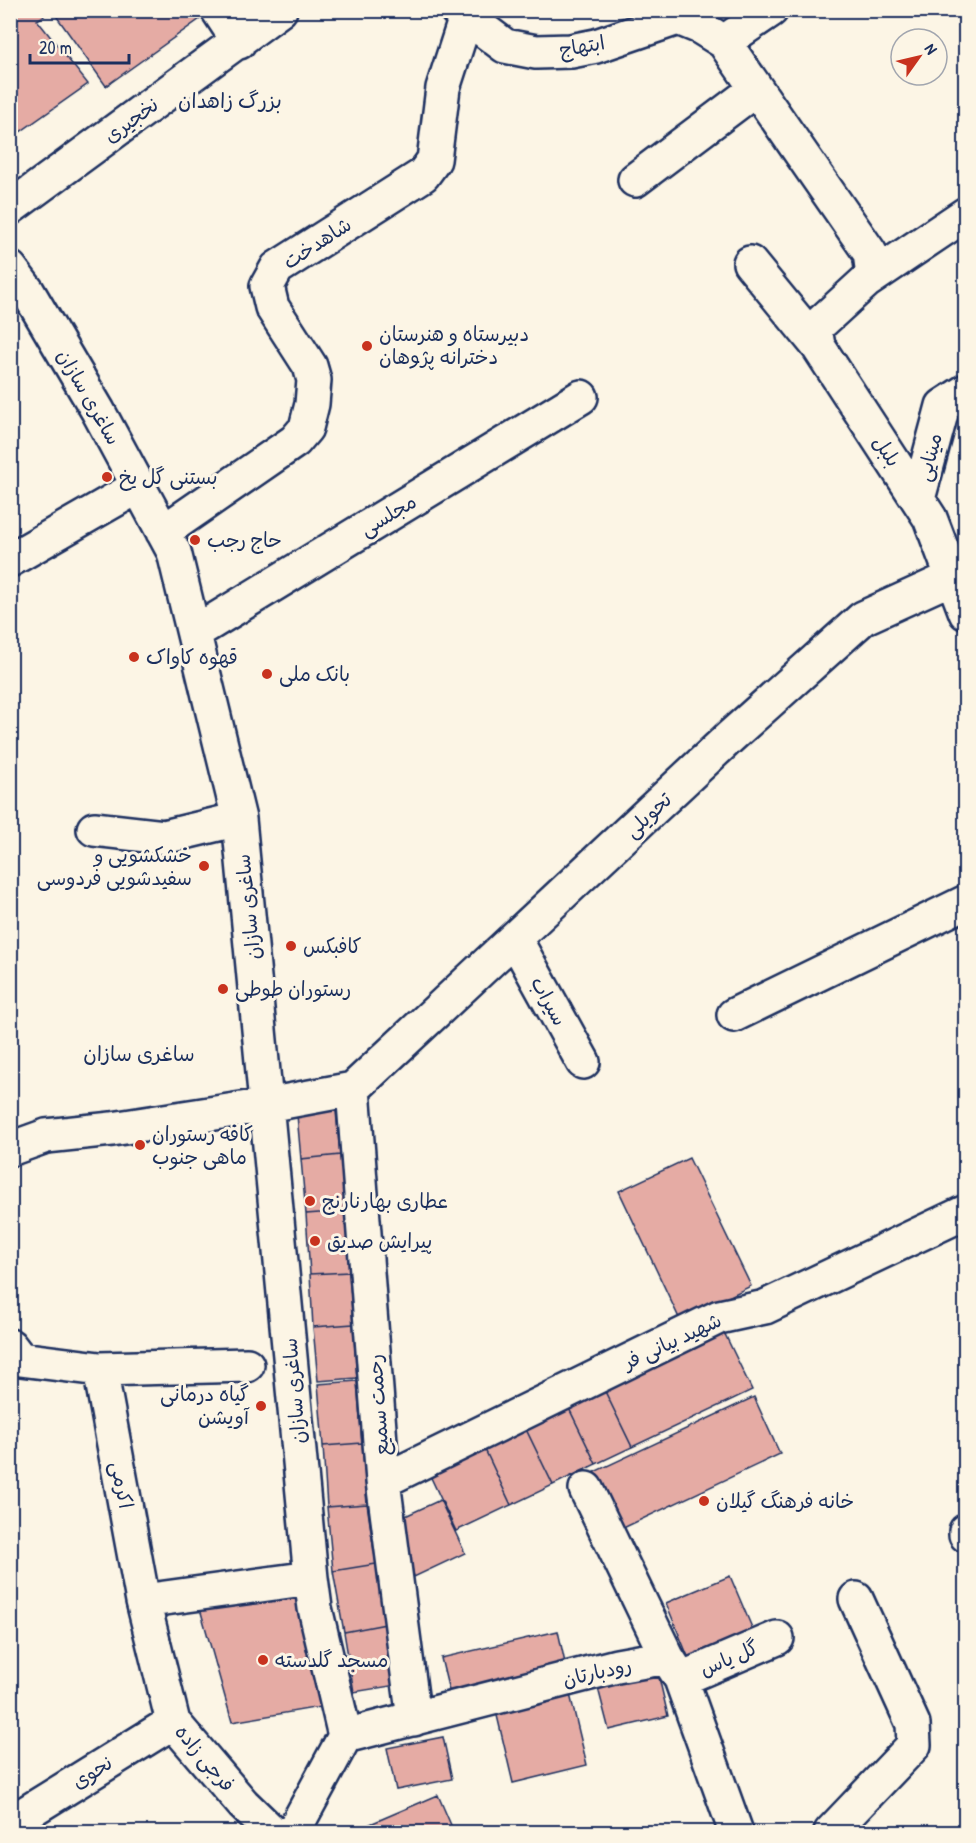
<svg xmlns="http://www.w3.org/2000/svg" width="976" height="1843" font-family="'Patrick Hand','Playpen Sans Arabic',sans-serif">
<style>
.building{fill:#e5aba4;stroke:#1b2f5e;stroke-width:1.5}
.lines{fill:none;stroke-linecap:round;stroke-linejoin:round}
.minor-casing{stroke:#1b2f5e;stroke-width:38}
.minor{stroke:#fcf5e5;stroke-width:33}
.poi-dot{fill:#c8321e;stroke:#fcf5e5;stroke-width:2}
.labels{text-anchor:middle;stroke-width:6;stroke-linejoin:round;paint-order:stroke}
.street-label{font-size:20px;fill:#1b2f5e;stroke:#fcf5e5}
.poi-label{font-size:20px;fill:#1b2f5e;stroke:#fcf5e5;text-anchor:start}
.neighbourhood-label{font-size:21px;fill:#1b2f5e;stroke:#fcf5e5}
</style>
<rect width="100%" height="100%" fill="#fcf5e5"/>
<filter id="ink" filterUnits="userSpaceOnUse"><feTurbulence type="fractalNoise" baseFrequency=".0167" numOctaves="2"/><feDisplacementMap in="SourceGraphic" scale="12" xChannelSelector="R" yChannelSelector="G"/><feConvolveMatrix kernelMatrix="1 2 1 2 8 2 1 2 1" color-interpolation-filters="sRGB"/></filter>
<g filter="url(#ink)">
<path class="building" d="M10 10H41L44 16 37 20 88 84 10 139Z
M52 10H204L207 14 106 86Z
M335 1100 340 1155 301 1159 296 1104Z
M340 1155 346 1211 306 1214 301 1159Z
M689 1158 751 1286 680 1320 619 1191Z
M346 1211 349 1272 310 1274 306 1214Z
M349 1272 353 1324 313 1327 310 1274Z
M353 1324 357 1378 318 1381 313 1327Z
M721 1326 752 1390 632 1447 601 1383Z
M357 1381 362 1443 323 1446 318 1384Z
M601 1383 632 1447 596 1464 565 1400Z
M754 1397 780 1454 619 1530 592 1473Z
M565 1400 596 1464 553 1485 522 1421Z
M522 1421 553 1485 511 1505 481 1441Z
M481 1441 511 1505 456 1531 426 1467Z
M362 1443 367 1504 327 1507 323 1446Z
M440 1500 465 1553 414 1577 401 1518Z
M367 1504 376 1564 333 1571 327 1507Z
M376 1564 386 1624 344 1632 333 1571Z
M730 1576 756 1637 691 1664 666 1603Z
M303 1583 300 1612 320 1707 232 1722 197 1598Z
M386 1624 397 1685 354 1692 344 1632Z
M558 1631 565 1663 449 1691 441 1658Z
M658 1673 668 1716 609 1730 598 1688Z
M569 1690 587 1765 513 1783 495 1707Z
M443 1737 452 1779 396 1790 387 1748Z
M438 1795 454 1832H371L368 1825Z"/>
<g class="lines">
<g class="minor-casing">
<path id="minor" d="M218 10 239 42
M457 10 505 46 536 52 571 51 596 46 678 18 700 27 724 42 870 253 873 275 815 328 818 346 930 518 966 613
M724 42 771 10
M635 180 756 89
M10 208 280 10
M750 263 818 346
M10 268 28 292 98 411 174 552 239 819 311 1578 315 1608 345 1736
M868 280 966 214
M918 499 943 406 966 391
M163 532 295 441 306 428 312 404 314 380 310 366 272 307 267 286 277 268 423 175 434 160 443 88 466 17
M10 560 139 486
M194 633 581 397
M94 829 164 837 239 819
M515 939 583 1062
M734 1015 966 902
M353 1089 730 737 863 618 951 578 966 581
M353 1089 383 1481 414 1719
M10 1149 46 1136 112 1129 267 1105 353 1089
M10 1346 20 1359 100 1369 247 1365
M100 1369 143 1601 173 1722 243 1804 272 1832
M383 1481 719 1317 765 1307 966 1212
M586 1489 667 1657
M966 1531V1535
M143 1601 311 1578
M681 1679 777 1638
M345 1736 617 1666 667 1657 681 1679 736 1832
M10 1823 173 1722
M293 1832 345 1736
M831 1832 914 1745 913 1724 856 1599"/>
</g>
<use href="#minor" class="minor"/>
</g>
</g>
<g class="poi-dot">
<circle cx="367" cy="346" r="6"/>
<circle cx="107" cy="477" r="6"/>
<circle cx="195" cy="540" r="6"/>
<circle cx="134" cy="657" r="6"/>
<circle cx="267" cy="674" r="6"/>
<circle cx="204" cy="866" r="6"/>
<circle cx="291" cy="946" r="6"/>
<circle cx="223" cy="989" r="6"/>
<circle cx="140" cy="1145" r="6"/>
<circle cx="310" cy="1201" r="6"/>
<circle cx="315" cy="1241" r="6"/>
<circle cx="261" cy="1406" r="6"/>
<circle cx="704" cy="1501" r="6"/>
<circle cx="263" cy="1660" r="6"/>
</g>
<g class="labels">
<g class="street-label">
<text transform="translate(582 46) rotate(-10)" y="7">ابتهاج</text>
<text transform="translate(131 120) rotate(-36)" y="7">نخجیری</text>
<text transform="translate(317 243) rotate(-33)" y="7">شاهدخت</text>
<text transform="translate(89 397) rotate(60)" y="7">ساغری سازان</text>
<text transform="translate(887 451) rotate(57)" y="7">بلبل</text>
<text transform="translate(929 457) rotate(-75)" y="7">مینایی</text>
<text transform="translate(388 515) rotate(-31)" y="7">مجلسی</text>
<text transform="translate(648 815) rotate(-43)" y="7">تحویلی</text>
<text transform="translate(248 907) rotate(-96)" y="7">ساغری سازان</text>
<text transform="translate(549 1001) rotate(61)" y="7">سیراب</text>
<text transform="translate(672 1341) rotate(-25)" y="7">شهید بیانی فر</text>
<text transform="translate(294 1391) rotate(-95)" y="7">ساغری سازان</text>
<text transform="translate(378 1405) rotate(-94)" y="7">رحمت سمیع</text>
<text transform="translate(122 1485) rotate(79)" y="7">اکرمی</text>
<text transform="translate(729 1658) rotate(-23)" y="7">گل یاس</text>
<text transform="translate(597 1672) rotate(-13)" y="7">رودبارتان</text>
<text transform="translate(205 1758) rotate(50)" y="7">فرجی زاده</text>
<text transform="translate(92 1772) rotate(-32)" y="7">نحوی</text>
</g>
<g class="poi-label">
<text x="379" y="341">دبیرستاه و هنرستان<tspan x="379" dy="23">دخترانه پژوهان</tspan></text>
<text x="119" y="484">بستنی گل یخ</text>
<text x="207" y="547">حاج رجب</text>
<text x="146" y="664">قهوه کاواک</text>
<text x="279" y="681">بانک ملی</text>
<text x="192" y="862" text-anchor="end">خشکشویی و<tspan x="192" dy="23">سفیدشویی فردوسی</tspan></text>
<text x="303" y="953">کافبکس</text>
<text x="235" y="996">رستوران طوطی</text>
<text x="152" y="1141">کافه رستوران<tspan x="152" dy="23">ماهی جنوب</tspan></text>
<text x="322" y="1208">عطاری بهارنارنج</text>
<text x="327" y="1248">پیرایش صدیق</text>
<text x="249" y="1401" text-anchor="end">گیاه درمانی<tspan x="249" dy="23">آویشن</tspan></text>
<text x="716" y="1508">خانه فرهنگ گیلان</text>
<text x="275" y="1667">مسجد گلدسته</text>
</g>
<g class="neighbourhood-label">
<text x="230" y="108">بزرگ زاهدان</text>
<text x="139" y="1061">ساغری سازان</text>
</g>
</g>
<rect width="976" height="1843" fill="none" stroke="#fcf5e5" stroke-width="36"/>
<rect x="18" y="18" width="940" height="1807" fill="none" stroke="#1b2f5e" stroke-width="2" filter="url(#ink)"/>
<g transform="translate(919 57) rotate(56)"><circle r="28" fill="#fcf5e5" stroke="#a2a6af" stroke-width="1.5"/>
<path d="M0-4.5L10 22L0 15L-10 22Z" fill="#c8321e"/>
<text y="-9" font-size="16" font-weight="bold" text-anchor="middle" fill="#1b2f5e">N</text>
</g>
<path d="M30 54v9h99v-9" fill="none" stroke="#1b2f5e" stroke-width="3"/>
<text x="39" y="54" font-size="18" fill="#1b2f5e" stroke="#fcf5e5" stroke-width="4.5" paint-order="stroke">20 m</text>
</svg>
